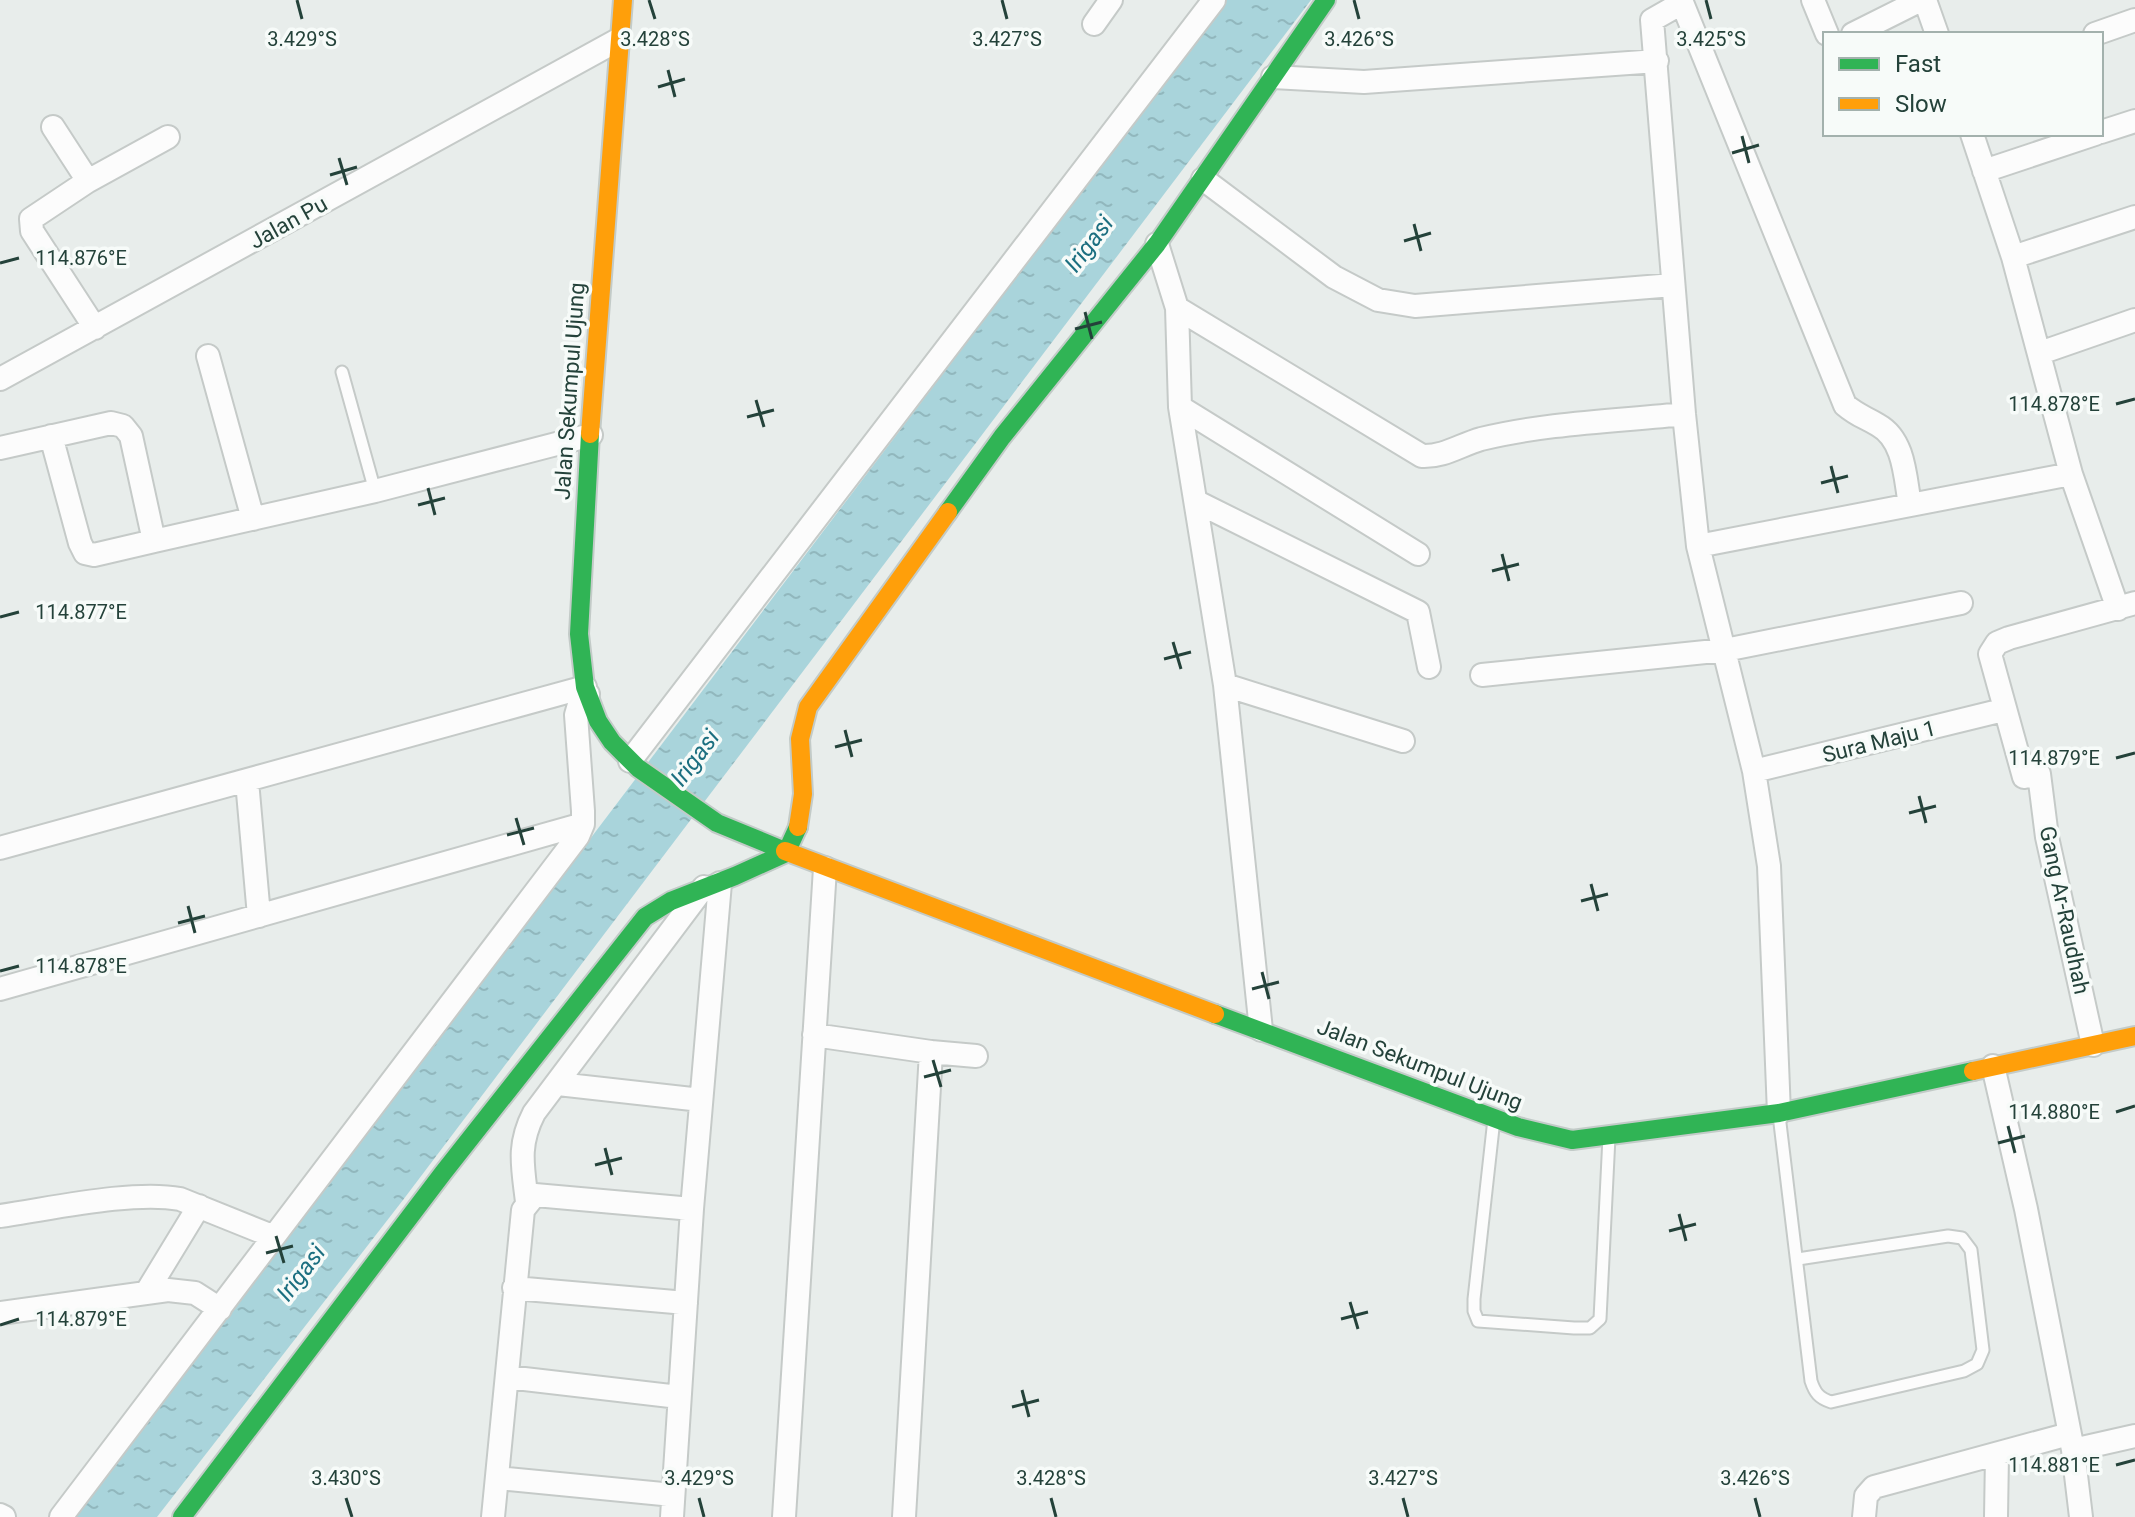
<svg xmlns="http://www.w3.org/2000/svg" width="2135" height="1517" font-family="Roboto,sans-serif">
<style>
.water{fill:url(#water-ripples)}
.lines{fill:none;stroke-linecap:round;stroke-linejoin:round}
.lane-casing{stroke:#c5cac8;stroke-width:15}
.street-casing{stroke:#c5cac8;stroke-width:26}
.fast-casing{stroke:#c3cbc8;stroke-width:22}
.slow-casing{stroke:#c3cbc8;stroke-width:22}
.lane{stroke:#fcfcfc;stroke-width:11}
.street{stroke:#fcfcfc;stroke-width:22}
.fast{stroke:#30b455;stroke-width:18}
.slow{stroke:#ff9f0a;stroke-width:18}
.ticks{fill:none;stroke:#24423a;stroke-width:3}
.labels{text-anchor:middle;stroke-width:7;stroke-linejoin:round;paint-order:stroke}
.street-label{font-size:22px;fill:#24423a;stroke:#f7fbf9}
.water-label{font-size:24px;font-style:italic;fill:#1c6f80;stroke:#f7fbf9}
.ticks-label{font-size:20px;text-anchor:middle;fill:#24423a;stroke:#f7fbf9;stroke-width:7;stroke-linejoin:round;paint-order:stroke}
</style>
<defs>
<pattern id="water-ripples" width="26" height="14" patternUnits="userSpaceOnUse" patternTransform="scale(2)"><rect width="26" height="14" fill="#a9d4db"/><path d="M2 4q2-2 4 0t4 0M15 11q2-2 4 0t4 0" fill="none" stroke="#91b7bd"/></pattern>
</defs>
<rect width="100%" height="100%" fill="#e8edeb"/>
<path class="water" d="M1226 0H1311L403 1200 157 1517H76Z"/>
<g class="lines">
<g class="lane-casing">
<path id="lane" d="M342 372 375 491
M1779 1115 1811 1381C1815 1393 1819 1398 1831 1402L1964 1371 1977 1364 1983 1350 1971 1250 1962 1238 1948 1236 1798 1259
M1494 1119 1474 1299V1311L1478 1321 1574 1328H1590L1600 1319 1609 1137"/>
</g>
<g class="street-casing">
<path id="street" d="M1681 0 1845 405C1858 416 1865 417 1878 425 1905 440 1905 478 1910 505
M1813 0 1827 34
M1925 0 1937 34
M1682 3 1652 20 1684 414 1698 546 1754 771 1769 866 1779 1113
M1094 24 1111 0
M1853 34 1921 0
M2095 34 2135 20
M1273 77 1364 82 1657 61
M53 127 88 181
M2101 132 2135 121
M1972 134 2013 257 2071 474
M1984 171 2095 134
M1203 179 1334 277 1378 300 1415 306 1673 285
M1157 244 1177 308 1180 407 1225 685 1261 1030
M2013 257 2135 217
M1177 308 1422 456C1444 457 1460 445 1481 439 1546 423 1617 421 1684 414
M95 328 32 231 31 219 88 181 168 137
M2040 353 2135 320
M208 356 253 519
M0 379 618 40
M1180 407 1418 554
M51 436 80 543 85 553 94 555 154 541
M0 448 111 423 123 426 131 436 154 541 375 491 591 435
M1197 502 1418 612 1429 667
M1698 546 2071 474 2118 609
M1482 675 1725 650 1961 603
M1225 685 1403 741
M630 761 1214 0
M1754 771 2003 710
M247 781 259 916
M0 848 585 687
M0 989 583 824
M814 1035 931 1052
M2093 1045 2047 837 2039 774 2024 777 1990 654 1997 643 2009 638 2135 603
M1993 1066 2026 1209 2073 1450 2135 1436
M558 1084 701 1100
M527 1202C523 1167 517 1146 534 1113L704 887
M0 1216C50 1209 133 1190 180 1199L272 1236
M514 1288 686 1303
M146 1293 199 1206
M0 1313 168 1290 195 1293 220 1309
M507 1377 679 1397
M2073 1450 2081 1517
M497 1478 673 1495
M0 1515 4 1517
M61 1517 578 836 583 824V811L576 715 580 701 588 694
M493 1517 523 1210 535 1195 692 1209
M672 1517 692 1209 720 883
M784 1517 825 868
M904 1517 931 1052 976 1056
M1864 1517 1866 1496 1874 1487 2069 1434
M1996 1517 1997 1454"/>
</g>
<g class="fast-casing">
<path id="fast" d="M590 434 579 634 585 687 598 721 612 742 638 768 717 823 785 851
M948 512 1002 437 1157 244 1326 0
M1215 1014 1518 1127 1572 1140 1779 1113 1973 1071
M182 1517 443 1173 645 917 671 901 735 876 786 853 798 827"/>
</g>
<g class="slow-casing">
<path id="slow" d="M590 434 623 0
M798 827 803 794 800 739 808 707 948 512
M785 851 1215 1014
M1973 1071 2135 1036"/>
</g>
<use href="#lane" class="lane"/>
<use href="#street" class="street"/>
<use href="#fast" class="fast"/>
<use href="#slow" class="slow"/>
</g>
<path class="ticks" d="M297 0 302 19M649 0 655 19M1002 0 1007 19M1354 0 1359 19M1706 0 1711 19M668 70 675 97M658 87 685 79M1742 136 1749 163M1732 153 1759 145M339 158 347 185M330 175 357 167M1414 224 1421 251M1404 241 1431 233M0 263 19 258M1085 312 1092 339M1075 329 1102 322M756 400 764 427M2116 404 2135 399M747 417 774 410M1831 466 1838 493M1821 483 1848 476M428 488 435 515M418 505 445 498M1502 554 1509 581M1492 571 1519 564M0 617 19 612M1173 642 1181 669M1164 659 1191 652M845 730 852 757M835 747 862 740M2116 758 2135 753M1919 796 1926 823M1909 813 1936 806M516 818 524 845M507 835 534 828M1591 884 1598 911M1581 901 1608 894M188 906 195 933M178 923 205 916M0 971 19 966M1262 972 1269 999M1252 989 1279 982M933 1060 941 1087M924 1077 951 1070M2116 1112 2135 1106M2008 1126 2015 1153M1998 1143 2025 1136M605 1148 612 1175M595 1165 622 1158M1679 1214 1686 1241M1669 1231 1696 1224M276 1236 284 1263M266 1253 293 1246M1350 1302 1358 1329M1341 1319 1368 1312M0 1325 19 1319M1022 1390 1029 1417M1012 1407 1039 1400M2116 1465 2135 1460M346 1498 352 1517M699 1498 704 1517M1051 1498 1056 1517M1403 1498 1408 1517M1755 1498 1760 1517"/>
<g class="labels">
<g class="street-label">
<text transform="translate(288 222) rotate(-29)" y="8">Jalan Pu</text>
<text transform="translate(569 391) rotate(-86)" y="8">Jalan Sekumpul Ujung</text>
<text transform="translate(1879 741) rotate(-14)" y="8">Sura Maju 1</text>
<text transform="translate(2065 910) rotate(78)" y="8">Gang Ar-Raudhah</text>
<text transform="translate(1420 1064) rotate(21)" y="8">Jalan Sekumpul Ujung</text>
</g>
<g class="water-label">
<text transform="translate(1089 244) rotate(-53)" y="8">Irigasi</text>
<text transform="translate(695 758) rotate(-53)" y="8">Irigasi</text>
<text transform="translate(301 1273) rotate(-53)" y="8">Irigasi</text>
</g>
</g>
<g class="ticks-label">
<text x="302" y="46">3.429°S</text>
<text x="655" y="46">3.428°S</text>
<text x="1007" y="46">3.427°S</text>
<text x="1359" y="46">3.426°S</text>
<text x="1711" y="46">3.425°S</text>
<text x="81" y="265">114.876°E</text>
<text x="2054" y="411">114.878°E</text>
<text x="81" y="619">114.877°E</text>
<text x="2054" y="765">114.879°E</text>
<text x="81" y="973">114.878°E</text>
<text x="2054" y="1119">114.880°E</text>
<text x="81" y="1326">114.879°E</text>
<text x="2054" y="1472">114.881°E</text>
<text x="346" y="1485">3.430°S</text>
<text x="699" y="1485">3.429°S</text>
<text x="1051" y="1485">3.428°S</text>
<text x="1403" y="1485">3.427°S</text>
<text x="1755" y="1485">3.426°S</text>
</g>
<rect x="1823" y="32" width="280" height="104" fill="#f7fbf9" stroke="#a3b1ad" stroke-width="2"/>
<rect x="1839" y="58" width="40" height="12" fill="#30b455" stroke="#a3b1ad" stroke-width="2"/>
<text x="1895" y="72" font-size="24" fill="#24423a">Fast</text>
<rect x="1839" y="98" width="40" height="12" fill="#ff9f0a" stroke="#a3b1ad" stroke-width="2"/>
<text x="1895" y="112" font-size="24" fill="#24423a">Slow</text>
</svg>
